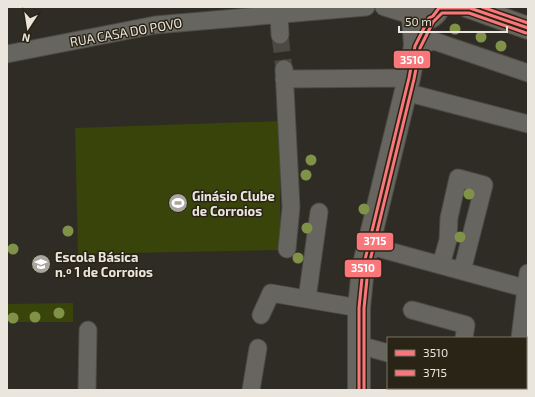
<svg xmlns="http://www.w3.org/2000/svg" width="535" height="397" font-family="'Exo 2',sans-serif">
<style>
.green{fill:#38440a}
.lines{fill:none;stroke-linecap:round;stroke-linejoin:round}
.minor-tunnel{stroke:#4b4841;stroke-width:17;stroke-dasharray:17 8;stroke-linecap:butt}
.minor-casing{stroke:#4d4a44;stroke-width:19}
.secondary-casing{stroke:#4d4a44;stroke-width:24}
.primary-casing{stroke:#4d4a44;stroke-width:24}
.path{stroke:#66635f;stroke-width:2.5;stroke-dasharray:2 2;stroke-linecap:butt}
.minor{stroke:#67655f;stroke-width:17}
.secondary{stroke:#67655f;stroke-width:22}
.primary{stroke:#6a645e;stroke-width:22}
.bus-1-casing{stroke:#2a2416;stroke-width:6}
.bus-2-casing{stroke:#2a2416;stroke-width:6}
.bus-3-casing{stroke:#2a2416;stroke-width:6}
.bus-1{stroke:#f9767a;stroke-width:3}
.bus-2{stroke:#f9767a;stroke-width:3}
.bus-3{stroke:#f9767a;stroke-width:3}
.tree{fill:#809148}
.labels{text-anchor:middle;stroke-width:3;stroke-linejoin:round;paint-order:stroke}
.street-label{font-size:13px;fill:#eae6dd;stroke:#2a2416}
.poi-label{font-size:13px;font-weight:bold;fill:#eae6dd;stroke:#2a2416;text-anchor:start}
.line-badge{stroke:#2a2416;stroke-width:1.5}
.badge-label{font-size:11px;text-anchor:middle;font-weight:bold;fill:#fff}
</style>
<rect width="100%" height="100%" fill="#2f2c25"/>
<path class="green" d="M280 121V250L78 254 75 128Z
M73 303V322H7V304Z"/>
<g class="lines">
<path class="minor-tunnel" d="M280 35 284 69"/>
<g class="minor-casing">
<path id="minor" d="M384 7 410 15
M279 14 280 35
M415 46 434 41 528 73
M7 54 155 25 366 7
M284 69 291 207 287 249
M284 79 409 78
M405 92 528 124
M367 245 528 289
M441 265 448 240 449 218 458 178 484 185 462 271
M307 299 319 212
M412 310 466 325 464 338
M261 315 271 293 359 308
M520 338 528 273
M359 345 388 353
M87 390 88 330
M251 390 258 348
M515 390V388"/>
</g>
<g class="secondary-casing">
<path id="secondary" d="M359 390V308L363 268 409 78 415 46 413 17"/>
</g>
<g class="primary-casing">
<path id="primary" d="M405 7C412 23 433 23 439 7
M469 7 528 28"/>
</g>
<path class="path" d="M526 364 528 366"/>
<use href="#minor" class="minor"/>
<use href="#secondary" class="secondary"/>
<use href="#primary" class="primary"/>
<g class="bus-1-casing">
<path id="bus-1" d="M359 390V308L363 268 409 78 415 46 429 18 433 16 439 8H470L528 28"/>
</g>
<g class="bus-2-casing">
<path id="bus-2" d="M364 390V308L368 269 414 79 420 48 433 22 442 13H469L526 33"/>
</g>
<g class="bus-3-casing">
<path id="bus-3" d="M482 7 528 23"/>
</g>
<use href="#bus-1" class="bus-1"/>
<use href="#bus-2" class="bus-2"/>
<use href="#bus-3" class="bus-3"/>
</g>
<g class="tree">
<circle cx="455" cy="29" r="5.5"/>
<circle cx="481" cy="37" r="5.5"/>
<circle cx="501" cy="46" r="5.5"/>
<circle cx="311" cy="160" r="5.5"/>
<circle cx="306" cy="175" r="5.5"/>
<circle cx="469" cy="194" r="5.5"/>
<circle cx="364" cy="209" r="5.5"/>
<circle cx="307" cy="228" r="5.5"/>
<circle cx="68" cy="231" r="5.5"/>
<circle cx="460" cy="237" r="5.5"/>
<circle cx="13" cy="249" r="5.5"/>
<circle cx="298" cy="258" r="5.5"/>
<circle cx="59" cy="313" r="5.5"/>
<circle cx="35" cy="317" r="5.5"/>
<circle cx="13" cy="318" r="5.5"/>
</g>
<defs>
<g id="stadium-disc" transform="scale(1)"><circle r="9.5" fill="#a9a59d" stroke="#2a2416"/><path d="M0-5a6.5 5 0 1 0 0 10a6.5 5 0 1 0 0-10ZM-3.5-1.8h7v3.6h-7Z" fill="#fff"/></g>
<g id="school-disc" transform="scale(1)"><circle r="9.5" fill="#a9a59d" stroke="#2a2416"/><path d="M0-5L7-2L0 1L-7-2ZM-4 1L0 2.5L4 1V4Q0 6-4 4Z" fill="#fff"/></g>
</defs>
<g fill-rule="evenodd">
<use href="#stadium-disc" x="178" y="203"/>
<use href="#school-disc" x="41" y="264"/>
</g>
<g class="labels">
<g class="street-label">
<text transform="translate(126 32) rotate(-10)" y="5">RUA CASA DO POVO</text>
</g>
<g class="poi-label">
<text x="192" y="201">Ginásio Clube<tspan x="192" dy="15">de Corroios</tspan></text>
<text x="55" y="262">Escola Básica<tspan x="55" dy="15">n.º 1 de Corroios</tspan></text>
</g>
</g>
<g class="line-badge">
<rect x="393" y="50" width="38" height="19" rx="4" fill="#f9767a"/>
<rect x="356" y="232" width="38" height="19" rx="4" fill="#f9767a"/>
<rect x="344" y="259" width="38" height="19" rx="4" fill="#f9767a"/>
</g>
<g class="badge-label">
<text x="412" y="64">3510</text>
<text x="375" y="245">3715</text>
<text x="363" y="272">3510</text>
</g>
<rect width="535" height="397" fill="none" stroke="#eae6dd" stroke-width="16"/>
<rect x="387" y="337" width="140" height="52" fill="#2a2416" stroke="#777266"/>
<rect x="395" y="350" width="20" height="6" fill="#f9767a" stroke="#777266"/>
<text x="423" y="357" font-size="12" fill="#eae6dd">3510</text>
<rect x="395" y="370" width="20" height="6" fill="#f9767a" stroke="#777266"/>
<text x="423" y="377" font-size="12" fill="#eae6dd">3715</text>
<g transform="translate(28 28) rotate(192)" stroke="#2a2416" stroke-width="3" paint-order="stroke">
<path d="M0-3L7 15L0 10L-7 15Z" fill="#eae6dd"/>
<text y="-6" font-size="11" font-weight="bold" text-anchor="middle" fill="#eae6dd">N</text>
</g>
<path d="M399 26v6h108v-6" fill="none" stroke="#eae6dd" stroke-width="2"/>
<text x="405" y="26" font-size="12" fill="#eae6dd" stroke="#2a2416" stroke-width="3" paint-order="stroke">50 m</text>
</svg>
